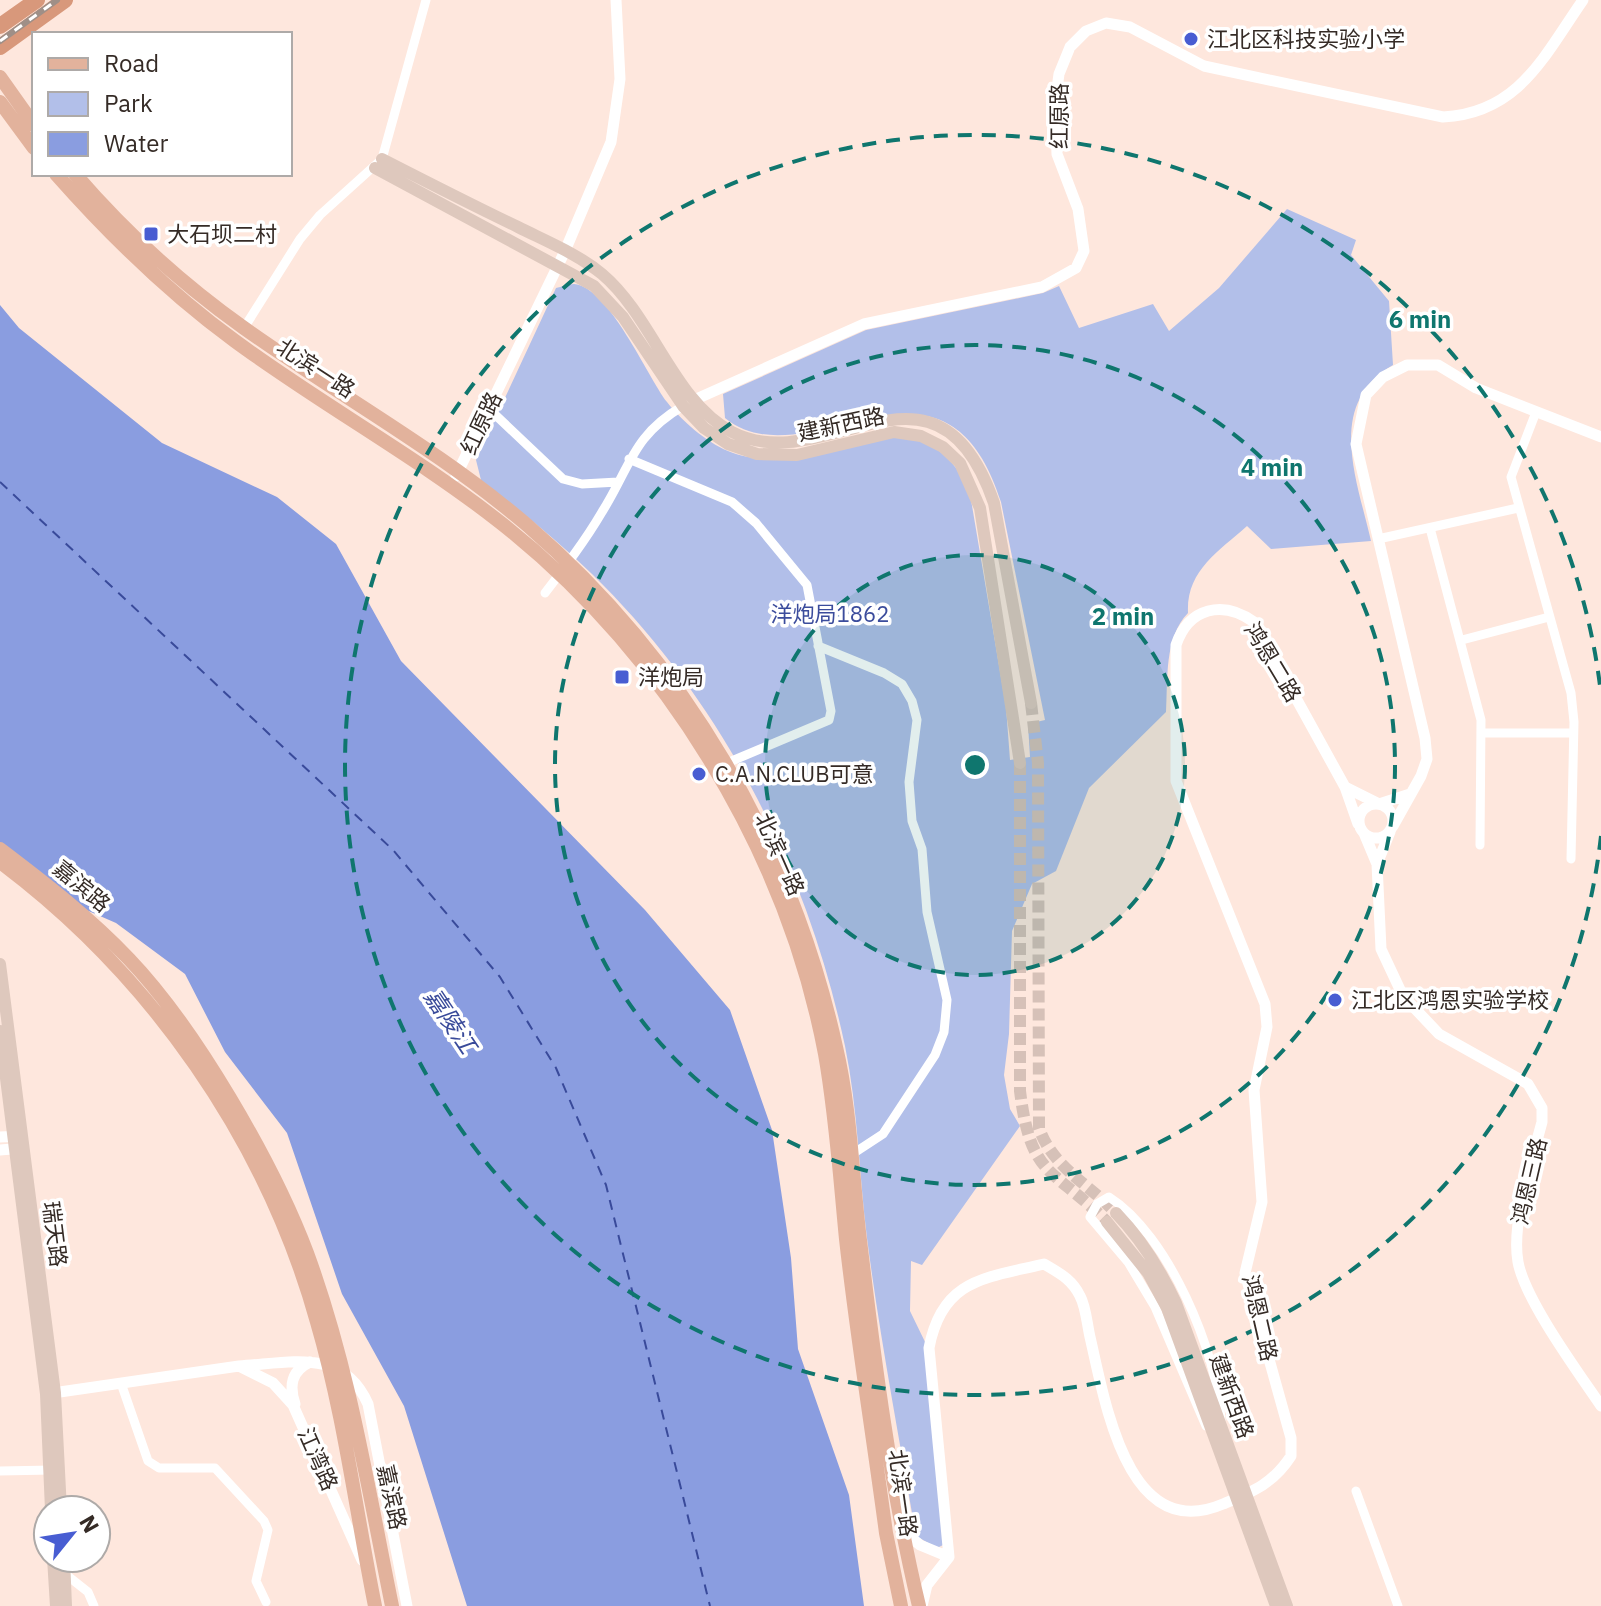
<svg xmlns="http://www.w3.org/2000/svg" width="1601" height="1606" font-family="'IBM Plex Sans','Noto Sans SC',sans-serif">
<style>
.green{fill:#b2bfe9}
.water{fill:#8a9de0}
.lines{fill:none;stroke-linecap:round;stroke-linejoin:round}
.ferry{stroke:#394a9a;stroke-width:2;stroke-dasharray:10 8;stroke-linecap:butt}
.secondary-tunnel{stroke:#d6c1b8;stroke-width:12;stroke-dasharray:12 6;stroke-linecap:butt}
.minor{stroke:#fff;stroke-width:9}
.tertiary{stroke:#fff;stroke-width:11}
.secondary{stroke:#dec8bd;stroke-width:12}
.primary{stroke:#e2b29c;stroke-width:14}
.trunk{stroke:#d8987b;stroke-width:16}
.rail-casing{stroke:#9f8f87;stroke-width:6}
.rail{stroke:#fff;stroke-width:3;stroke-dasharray:9;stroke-linecap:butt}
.ring{fill:none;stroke:#0f766e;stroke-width:4;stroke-dasharray:14 10}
.poi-dot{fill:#485dd2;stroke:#fff;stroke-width:3}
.labels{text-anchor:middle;stroke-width:7;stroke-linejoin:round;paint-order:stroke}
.poi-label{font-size:22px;fill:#352b26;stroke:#fff;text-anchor:start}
.street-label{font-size:22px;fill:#352b26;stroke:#fff}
.park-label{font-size:22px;fill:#3b4c9c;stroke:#fff}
.water-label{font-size:24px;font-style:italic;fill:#394a9a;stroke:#fff}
.centre{fill:#0f766e;stroke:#fff;stroke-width:4}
.ring-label{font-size:24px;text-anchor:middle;font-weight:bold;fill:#0f766e;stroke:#fff;stroke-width:7;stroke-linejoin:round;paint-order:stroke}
</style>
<rect width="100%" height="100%" fill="#fee7dd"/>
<path class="green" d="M1287 209 1356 240 1351 255 1389 301 1393 365C1325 404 1357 479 1371 541L1271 549 1247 526C1218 552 1186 571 1188 613 1164 638 1168 679 1166 712L1089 788 1056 871 1032 884 1012 931 1009 1034 1004 1075 1010 1109 1020 1126 922 1265 911 1261 910 1311 927 1346 943 1545 937 1548 916 1536C899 1437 880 1338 867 1238 859 1174 858 1109 845 1046 807 868 723 702 592 574 557 540 519 510 481 480L476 460 556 288C561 287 569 284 574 284 609 287 647 376 667 402 681 420 706 442 728 451 810 487 907 374 969 488L1006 707 1010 760 1030 757 1028 724 1045 720 1001 502C944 322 808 485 725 418L723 394 866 330 1043 293 1059 286 1079 328 1153 304 1169 331 1219 288Z"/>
<path class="water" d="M0 305 19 328 162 443 277 497 336 544 401 661 645 910 730 1010 772 1130 791 1258 798 1349 849 1495 864 1606H467L404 1406 342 1294 287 1133 225 1052 185 974 116 923 29 885 0 860Z"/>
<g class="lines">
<path class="ferry" d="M0 482 393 850 500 977 556 1068 606 1185 710 1606"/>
<path class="secondary-tunnel" d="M1031 703 1038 763 1039 1128C1053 1168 1088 1183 1116 1213
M1020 763V1091C1031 1179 1052 1166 1107 1222"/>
<path class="minor" d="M244 328 300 239 320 215 382 159 426 0
M487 407 563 479 582 484 618 482
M1536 412 1511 477 1571 693 1574 722 1571 859
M629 459 732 502 756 523 807 585 831 711 829 720 727 763
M1430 528 1481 720 1480 845
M1378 539 1518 508
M545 593C565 567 585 541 602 512 631 466 632 436 683 406
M1462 640 1549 617
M818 646 884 673 902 684 912 701 917 720 909 782 912 821 922 849 927 912 947 1000 944 1032 935 1055 883 1134 854 1153
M1482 733H1573
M122 1386 148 1461 159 1468H215L264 1521 268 1530 256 1581 266 1602
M1206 1426 1155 1307 1128 1262 1090 1217 1097 1204 1109 1197C1168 1234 1218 1353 1221 1420
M0 1471 52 1470
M1356 1491 1398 1606
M64 1573 88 1592 94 1606"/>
<path class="tertiary" d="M694 400 864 324 1042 287 1076 268 1084 251 1078 209 1057 154 1055 103 1059 74 1070 47 1086 31 1106 23 1130 27 1204 66 1443 117C1519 113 1544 56 1583 0
M456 476 565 251 611 142 620 79 616 0
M1345 787 1379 804 1410 794
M1359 821a17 17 0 1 1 34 0a17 17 0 1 1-34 0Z
M1393 826 1421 776 1427 759 1425 738 1356 444 1366 395 1383 377 1407 365H1438L1476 388 1601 437
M1364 833 1377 864 1381 949 1403 996 1439 1034 1528 1084 1542 1108V1122C1532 1160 1511 1223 1518 1262 1525 1300 1578 1372 1601 1406
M1377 864 1390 832
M0 1137 22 1136
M0 1150 23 1148
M46 1394 239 1366
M295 1404C289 1386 291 1371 310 1362
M903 1531 920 1545 949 1557 927 1585 922 1606
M949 1557 929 1348C942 1279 985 1278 1044 1264 1059 1273 1072 1279 1080 1296 1086 1307 1087 1324 1090 1337 1105 1401 1127 1545 1223 1504 1252 1492 1273 1484 1291 1456V1438L1245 1273 1262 1202 1254 1090 1267 1027 1265 1004 1176 781V645C1189 607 1223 600 1254 622L1345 787 1358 824
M362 1560 293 1405 273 1383 239 1366C290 1363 343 1347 368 1404L407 1606"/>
<path class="secondary" d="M382 159C427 182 472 205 518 227 546 241 578 254 602 274 653 317 674 402 732 432 826 481 936 334 994 503L1031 703
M375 168 594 286 623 317 683 406 704 428 728 444 757 454 797 455 894 432 921 436 943 447 960 463 980 508 1020 763
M0 964 55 1393 61 1510
M0 1031 46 1394 51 1510
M1116 1213C1142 1240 1160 1269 1176 1303L1287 1606
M1107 1222 1148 1273 1167 1308 1276 1606
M53 1558 56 1606
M64 1558 66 1606"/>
<path class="primary" d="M0 77 34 125
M0 102 34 148
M56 174C110 235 169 293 235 341 322 405 416 456 501 523 664 652 786 848 825 1054 836 1116 840 1178 846 1239 857 1338 873 1435 886 1533L901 1606
M75 174C125 232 182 284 244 328 338 395 439 450 527 525 685 661 791 844 836 1047 851 1111 852 1175 860 1240 874 1359 891 1490 919 1606
M0 849C45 883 90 918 129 959 195 1028 273 1163 307 1253 349 1367 368 1488 392 1606
M0 862C151 975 266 1139 317 1322 344 1414 356 1512 375 1606"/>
<path class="trunk" d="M0 26 37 0
M0 47 65 0"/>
<g class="rail-casing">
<path id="rail" d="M0 41 57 0"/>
</g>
<use href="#rail" class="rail"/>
</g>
<circle cx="975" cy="765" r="210" fill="#0f766e" fill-opacity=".12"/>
<g class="ring">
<circle cx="975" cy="765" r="210"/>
<circle cx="975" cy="765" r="420"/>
<path d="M1601 836A630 630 0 1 1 1601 694"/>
</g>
<g class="poi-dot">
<circle cx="1191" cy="39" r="8"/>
<rect x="143" y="226" width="16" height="16" rx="4"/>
<rect x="614" y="669" width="16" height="16" rx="4"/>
<circle cx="699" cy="774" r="8"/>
<circle cx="1335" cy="1000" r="8"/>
</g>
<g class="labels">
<g class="poi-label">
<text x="1207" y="47">江北区科技实验小学</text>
<text x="167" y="242">大石坝二村</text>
<text x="638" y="685">洋炮局</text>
<text x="715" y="782">C.A.N.CLUB可意</text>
<text x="1351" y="1008">江北区鸿恩实验学校</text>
</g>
<g class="street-label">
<text transform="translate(1059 116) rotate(-90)" y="8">红原路</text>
<text transform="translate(316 368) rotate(33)" y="8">北滨一路</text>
<text transform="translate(481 423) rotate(-65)" y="8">红原路</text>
<text transform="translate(841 424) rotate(-12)" y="8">建新西路</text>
<text transform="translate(1273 662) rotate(59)" y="8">鸿恩二路</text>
<text transform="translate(780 854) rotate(66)" y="8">北滨一路</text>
<text transform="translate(82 886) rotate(40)" y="8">嘉滨路</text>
<text transform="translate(1529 1181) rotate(-77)" y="8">鸿恩三路</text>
<text transform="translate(55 1234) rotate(83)" y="8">瑞天路</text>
<text transform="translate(1260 1318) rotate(77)" y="8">鸿恩二路</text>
<text transform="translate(1232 1396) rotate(70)" y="8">建新西路</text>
<text transform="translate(318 1459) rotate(66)" y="8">江湾路</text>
<text transform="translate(903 1493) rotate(82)" y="8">北滨一路</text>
<text transform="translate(392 1497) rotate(78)" y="8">嘉滨路</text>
</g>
<g class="park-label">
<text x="830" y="622">洋炮局1862</text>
</g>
<g class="water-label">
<text transform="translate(450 1021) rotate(56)" y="8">嘉陵江</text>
</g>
</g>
<circle cx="975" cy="765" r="12" class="centre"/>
<g class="ring-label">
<text x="1420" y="328">6 min</text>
<text x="1272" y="476">4 min</text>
<text x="1123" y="625">2 min</text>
</g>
<rect x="32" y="32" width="260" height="144" fill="#ffffff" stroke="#aeaaa8" stroke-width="2"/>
<rect x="48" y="58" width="40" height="12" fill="#e2b29c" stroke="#aeaaa8" stroke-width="2"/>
<text x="104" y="72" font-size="24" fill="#352b26">Road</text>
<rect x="48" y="92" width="40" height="24" fill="#b2bfe9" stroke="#aeaaa8" stroke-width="2"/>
<text x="104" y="112" font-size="24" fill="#352b26">Park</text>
<rect x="48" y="132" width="40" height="24" fill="#8a9de0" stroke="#aeaaa8" stroke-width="2"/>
<text x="104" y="152" font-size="24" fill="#352b26">Water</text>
<g transform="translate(72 1534) rotate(60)"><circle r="38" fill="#ffffff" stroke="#aeaaa8" stroke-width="2"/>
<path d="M0-6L14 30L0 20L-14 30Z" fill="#485dd2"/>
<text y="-12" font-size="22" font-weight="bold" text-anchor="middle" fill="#352b26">N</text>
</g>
</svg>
